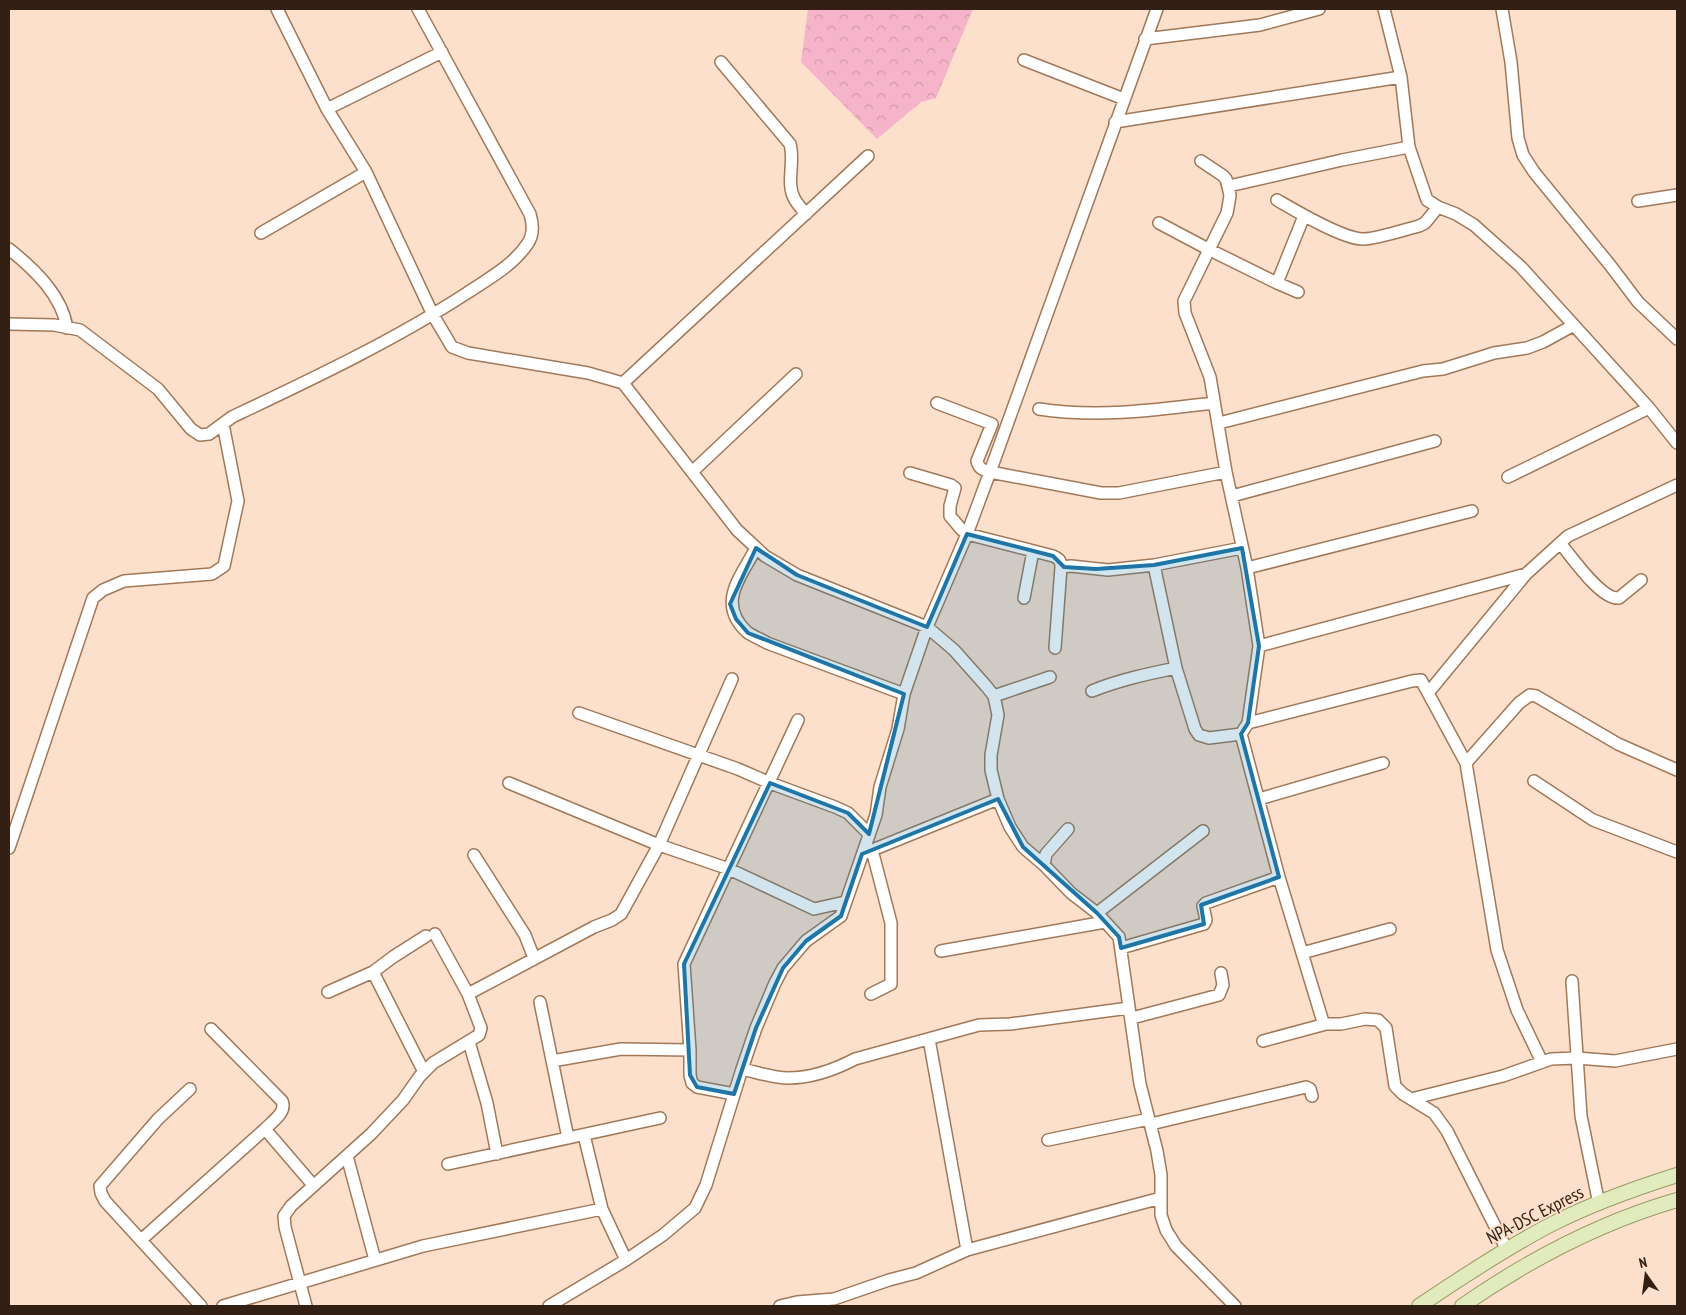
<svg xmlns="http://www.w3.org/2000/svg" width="1686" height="1315" font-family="'PT Sans Narrow',sans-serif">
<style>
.forest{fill:url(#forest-crowns)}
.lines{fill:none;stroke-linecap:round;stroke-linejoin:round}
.minor-casing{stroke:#a17858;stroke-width:14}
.major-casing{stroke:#969b66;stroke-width:16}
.minor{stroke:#fff;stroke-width:11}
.major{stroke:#e1ebbe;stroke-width:14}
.marked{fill:#1f76a6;fill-opacity:0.2;stroke:#1f76a6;stroke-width:4;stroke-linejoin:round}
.labels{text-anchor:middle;stroke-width:4;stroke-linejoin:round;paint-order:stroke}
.street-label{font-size:18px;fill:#312013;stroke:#fce0cc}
</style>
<defs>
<pattern id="forest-crowns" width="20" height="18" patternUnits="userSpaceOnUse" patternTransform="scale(1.25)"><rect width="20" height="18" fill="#f5b4c9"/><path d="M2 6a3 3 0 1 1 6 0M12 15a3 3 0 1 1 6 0" fill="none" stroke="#d29aac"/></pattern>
</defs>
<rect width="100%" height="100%" fill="#fce0cc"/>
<path class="forest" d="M808 9H973L936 98 921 102 877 139 801 62Z"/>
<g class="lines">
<g class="minor-casing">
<path id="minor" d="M277 9 327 109 366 172 433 315 452 347 468 353 588 373 623 383 737 530 765 556 797 575 927 627 954 650 986 686 994 696 998 715 991 755V770L998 799 1010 827 1023 847 1044 865 1071 893 1097 913 1119 937 1140 1084 1157 1151 1161 1175V1215L1166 1230 1176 1246 1235 1306
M1384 9 1401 77 1409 147 1427 200 1438 207 1456 214 1474 225 1521 267 1649 408 1677 443
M1502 9 1511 62 1518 138 1523 155 1534 172 1610 265 1638 302 1677 339
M1145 39 1260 25 1319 9
M1024 60 1124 99
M721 62 790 144C795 161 786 183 794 198 797 204 802 209 806 214
M327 109 442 52
M1115 122 1401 77
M1201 161 1222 175 1226 179 1230 195 1229 202 1227 213 1184 301 1185 313 1210 377 1226 472 1247 568 1259 646 1248 723 1241 734 1279 877 1323 1022 1326 1024H1341L1365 1019 1378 1020 1386 1028 1395 1086 1403 1094 1434 1113 1447 1131 1507 1250
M1229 186 1342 160 1409 147
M1277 200C1296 211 1341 238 1362 239 1373 240 1407 229 1419 226L1425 223 1438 207
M1638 201 1677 195
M1159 223 1208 249 1277 283 1304 216
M261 233 366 172
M9 249C34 269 62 295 67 328
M1277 283 1298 292
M9 324 54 325 80 330 158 389 191 429 200 435 209 434 232 417C312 379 393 341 467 293 488 279 514 265 528 243 534 234 533 224 530 214L418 9
M623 383 868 156
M937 403 992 424 977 461C979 469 983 470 990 472L1101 493H1119L1226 472
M1039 409C1097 418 1156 410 1214 403
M1219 423 1423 371 1443 369 1494 353 1527 348 1543 342 1574 325
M692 472 796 374
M910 473 951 485 955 488 950 506V516L961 529 967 534 1053 556C1058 558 1061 560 1061 567
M1508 477 1649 408
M1232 496 1435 441
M1560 543C1572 557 1601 600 1619 598L1641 580
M756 548C741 577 716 603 747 632 752 636 761 639 767 643L904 694
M1247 568 1472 511
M1024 598 1033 551
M1259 646 1526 574
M1055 648 1061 567 1071 566 1108 570 1154 565
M1092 691C1119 680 1147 674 1176 668
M1428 693 1526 574 1568 536 1677 485
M994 696 1050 677
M579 713 738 769 770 783 835 807 848 813 869 834
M1248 723 1412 681 1421 680 1466 763 1497 950 1517 1010 1542 1062
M1241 734 1209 738 1199 735 1195 729 1176 668 1154 565 1242 548
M1466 763 1519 703 1530 695 1536 696 1618 744 1677 770
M1534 781 1593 820 1677 852
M509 783 659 845 729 869 814 909 845 902
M1259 799 1383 763
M9 848 93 598 103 590 124 581 212 574 224 566 238 501 223 424
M865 853 998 799
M474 855 525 935 534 958
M1044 865 1046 854 1068 829
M1097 913 1203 831
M435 934 468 994
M1121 948 1204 924 1206 920 1203 906 1206 903 1279 877
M941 951 1105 922
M1302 953 1390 929
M373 972 424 1072
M1572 981 1581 1116 1599 1204
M328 992 373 972 393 957 426 936
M871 994 891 984V923L872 850
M540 1002 568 1138
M1132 1018 1219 995 1223 985 1221 973
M929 1039 967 1250
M1263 1041 1326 1024
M469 1042 487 1103 497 1154
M552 1061 621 1049 690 1050
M742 1069C756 1072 773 1078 788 1078 812 1078 834 1070 855 1059L979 1025 1010 1024 1129 1008
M190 1089 158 1119 100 1186 101 1193 105 1201 201 1306
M734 1094 697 1087 692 1083 690 1075V1050L684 964 798 720
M1411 1099 1503 1076 1551 1059 1577 1058 1615 1061 1677 1049
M1151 1124 1306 1087 1310 1089 1312 1096
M265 1129 313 1185
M584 1135 602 1209 626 1260
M1048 1140 1149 1119
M347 1156 375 1260
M448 1164 660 1118
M141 1240 265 1129C273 1121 287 1112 282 1101L211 1029
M223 1306 423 1246 602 1209
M306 1306 285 1227 284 1216 291 1206 371 1134 403 1100 420 1076 433 1063 479 1035 481 1028 468 994 594 927 612 920 621 914 659 845 732 679
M549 1306 626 1260 663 1235 695 1208 706 1185 742 1069 756 1028 775 983 783 968 806 941 841 916 876 815 880 787 898 729 904 694 927 627 967 534 990 472 1157 9
M780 1306 797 1302 834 1299 889 1280 916 1273 967 1250 1161 1198"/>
</g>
<g class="major-casing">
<path id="major" d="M1419 1306C1462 1277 1506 1248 1552 1224 1591 1204 1636 1188 1677 1175
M1462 1306C1527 1261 1601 1222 1677 1200"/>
</g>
<use href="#minor" class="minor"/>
<use href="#major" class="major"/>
</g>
<path class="marked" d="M967 534 1053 556 1064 567 1096 569 1154 565 1242 548 1259 646 1248 723 1241 734 1279 877 1201 905 1204 924 1121 948 1119 937 1097 913 1023 847 998 799 862 854 841 916 806 941 783 968 756 1028 734 1094 697 1087 690 1075 684 964 770 783 848 813 869 834 904 694 748 633 736 619 730 604 756 548 797 575 927 627Z"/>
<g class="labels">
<g class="street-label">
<text transform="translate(1535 1215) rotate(-27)" y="6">NPA-DSC Express</text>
</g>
</g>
<rect width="1686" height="1315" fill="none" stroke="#312013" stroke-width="20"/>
<g transform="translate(1646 1275) rotate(346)" stroke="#fce0cc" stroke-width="4" paint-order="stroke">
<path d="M0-4L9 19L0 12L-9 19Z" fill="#312013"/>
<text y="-8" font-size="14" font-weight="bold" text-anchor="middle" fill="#312013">N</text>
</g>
</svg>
